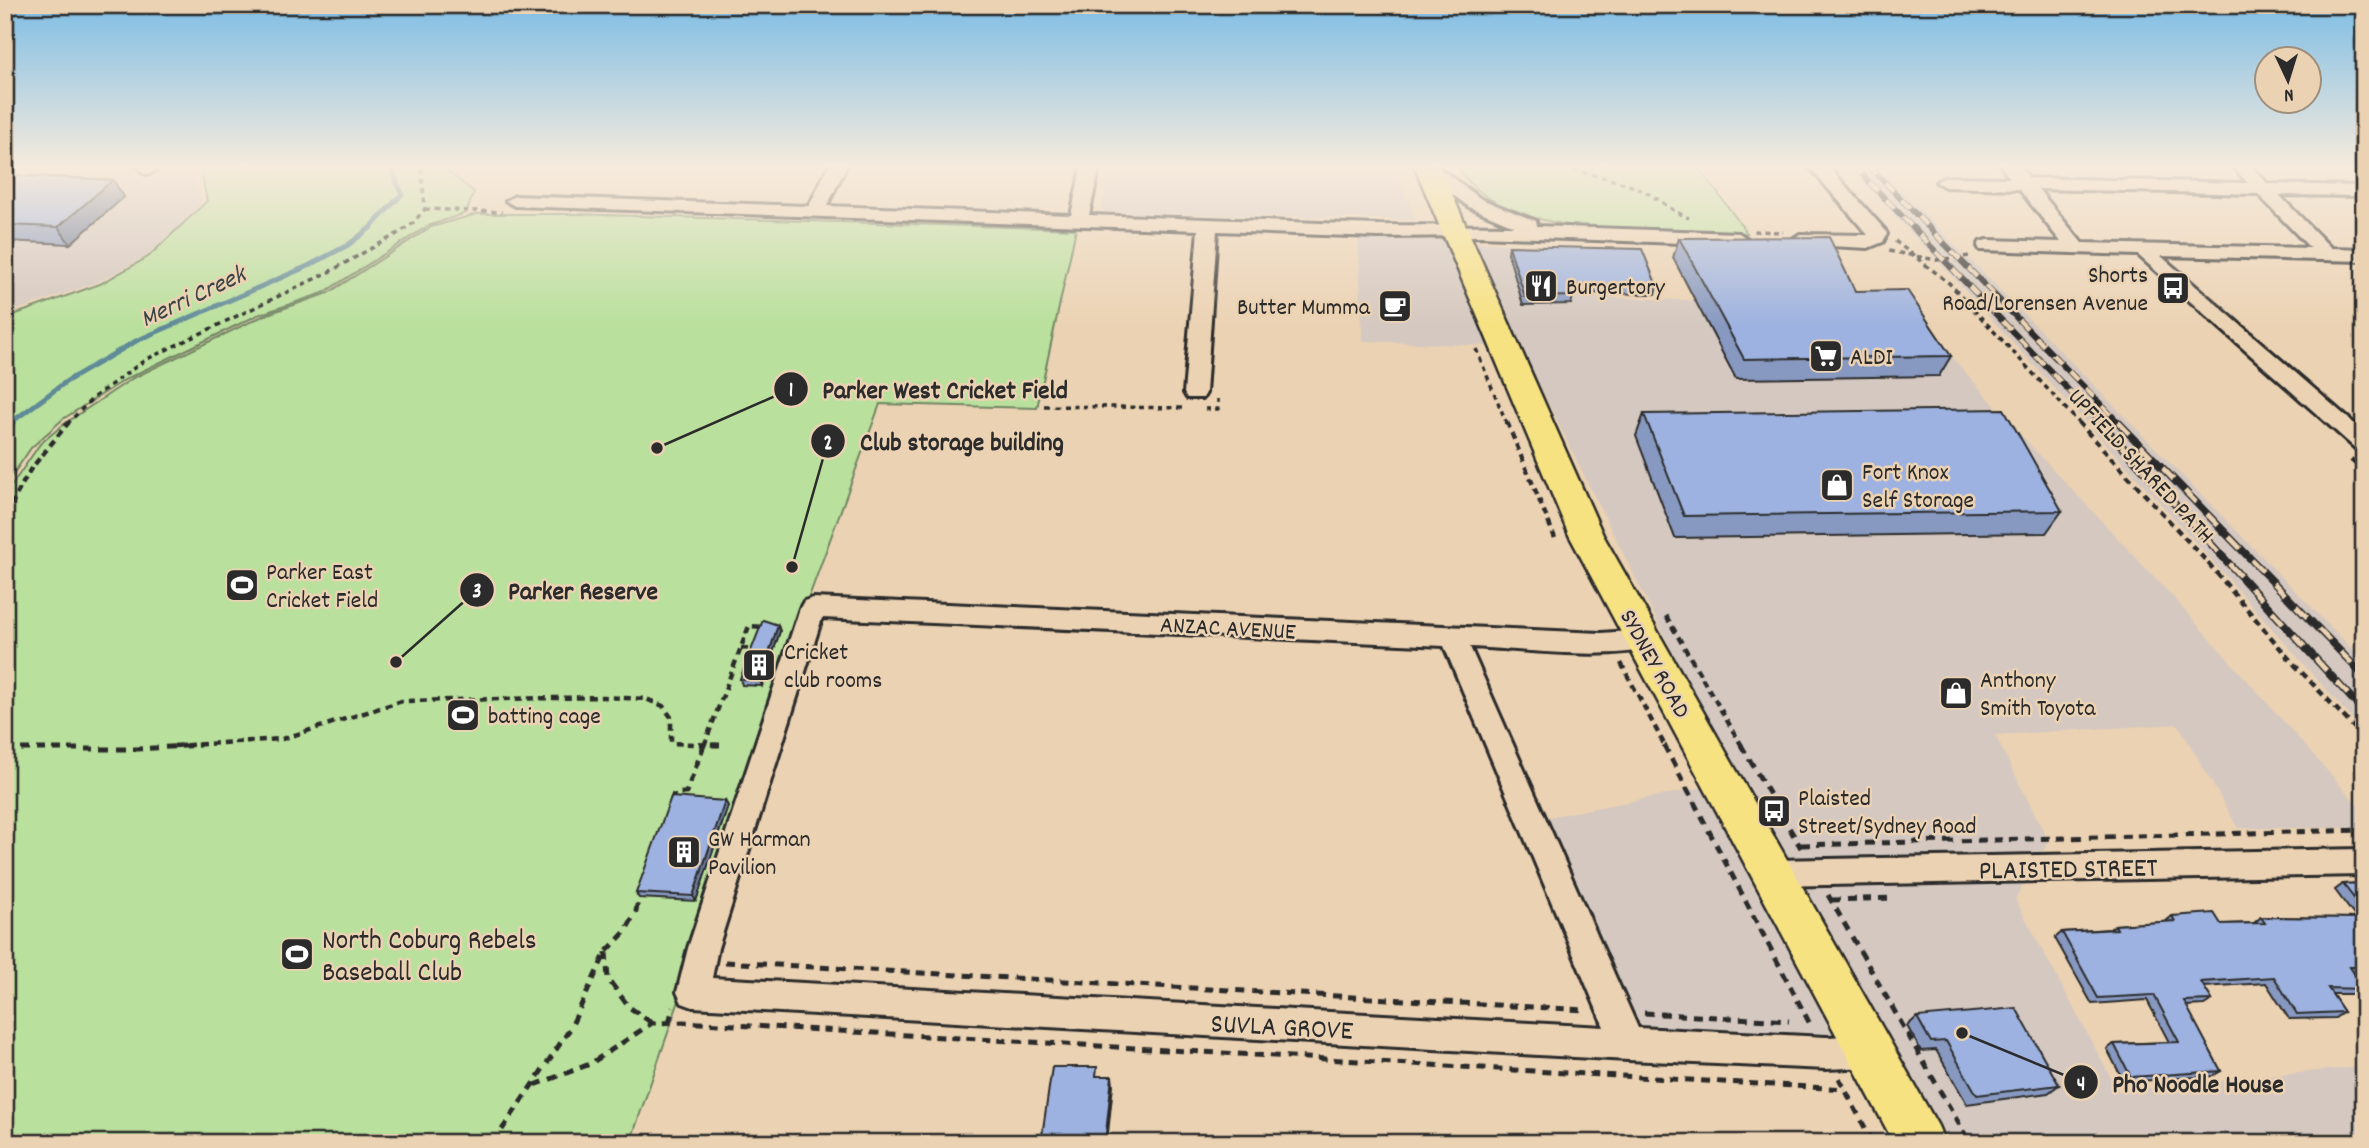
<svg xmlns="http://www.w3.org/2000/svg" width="2369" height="1148" font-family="Dekko,sans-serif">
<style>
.built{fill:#d4c8c0}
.green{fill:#b9e09c;stroke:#728664;stroke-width:2}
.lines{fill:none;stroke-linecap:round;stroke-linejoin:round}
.stream-far1{stroke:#5e8a98;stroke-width:5}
.stream{stroke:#5e8a98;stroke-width:7}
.minor-casing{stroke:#2b2b2b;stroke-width:6}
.highway-casing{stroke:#2b2b2b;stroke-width:5}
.path-far2{stroke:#2b2b2b;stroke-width:3.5;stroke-dasharray:5 4.5;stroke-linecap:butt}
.path-far1{stroke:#2b2b2b;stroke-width:4.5;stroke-dasharray:7 5;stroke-linecap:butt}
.path{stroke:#2b2b2b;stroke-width:5;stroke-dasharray:9 7;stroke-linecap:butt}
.minor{fill:#ebd2b3;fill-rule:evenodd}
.highway{fill:#f7e281;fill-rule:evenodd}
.rail-far1-casing{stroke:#2b2b2b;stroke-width:6}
.rail-casing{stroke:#2b2b2b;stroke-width:8}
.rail-far1{stroke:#ebd2b3;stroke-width:4.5;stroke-dasharray:12;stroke-linecap:butt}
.rail{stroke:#ebd2b3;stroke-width:5;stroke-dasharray:16;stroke-linecap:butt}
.wall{fill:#8799c1;stroke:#2b2b2b;stroke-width:2}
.shaded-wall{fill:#6e7d9d;stroke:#2b2b2b;stroke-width:2}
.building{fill:#9db2e0;stroke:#2b2b2b;stroke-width:2}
.labels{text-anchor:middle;stroke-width:5;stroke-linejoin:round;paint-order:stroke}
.poi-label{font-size:24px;fill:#2b2b2b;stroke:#ebd2b3;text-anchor:start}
.street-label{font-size:24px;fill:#2b2b2b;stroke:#ebd2b3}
.water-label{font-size:26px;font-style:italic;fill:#384346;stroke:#ebd2b3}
.near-street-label{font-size:28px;fill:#2b2b2b;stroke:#ebd2b3}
.near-poi-label{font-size:28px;fill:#2b2b2b;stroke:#ebd2b3;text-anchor:start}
.leader{fill:none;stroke:#2b2b2b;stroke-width:2.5}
.callout-dot{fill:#2b2b2b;stroke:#ebd2b3;stroke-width:2.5}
.mark-label{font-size:21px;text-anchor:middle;font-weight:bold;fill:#fff}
.callout-label{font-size:26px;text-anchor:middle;font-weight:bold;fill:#2b2b2b;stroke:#ebd2b3;stroke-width:5;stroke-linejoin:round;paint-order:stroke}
</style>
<rect width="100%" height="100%" fill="#ebd2b3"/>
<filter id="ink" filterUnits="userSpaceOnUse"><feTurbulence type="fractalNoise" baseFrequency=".0143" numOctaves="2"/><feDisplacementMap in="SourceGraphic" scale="14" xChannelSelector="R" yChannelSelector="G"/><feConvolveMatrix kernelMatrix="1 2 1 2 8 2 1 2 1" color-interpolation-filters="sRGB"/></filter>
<g filter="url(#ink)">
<path class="built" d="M5 165H200L196 185 202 203 147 256 98 282 5 314Z
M1110 165H1394L1415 220 1101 212Z
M1846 165H1877L1964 255 1935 258Z
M1358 238 1443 240 1581 248 1593 297 1908 308 2032 447 2171 595 2364 812V828H2238L2178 724 1995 735 2049 842 2015 899 2118 1091 2358 1067 2364 1076V1143H1940L1879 1038 1631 1030 1538 819 1737 781 1520 347 1363 341Z
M1970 259 2364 661V732L2182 527 1938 261Z"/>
<path class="green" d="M200 165H448L447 171 474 192 466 213 428 226 323 293 258 315 128 378 63 419 31 448 5 486V318L100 284 148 257 207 201Z
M1457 165H1697L1747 233C1671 231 1498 244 1457 165Z
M477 214H573L1076 229 1037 408 880 404 799 624 695 954 630 1143H5V495L40 444 64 424 133 378 265 315 328 293 431 227Z"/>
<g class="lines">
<path class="stream-far1" d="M9 424 67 381 136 341 308 266 348 245 370 228 402 194 389 165"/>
<path class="stream" d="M5 428 12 422"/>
<g class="minor-casing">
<path id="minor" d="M138 165H156L158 169 149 174 143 173Z
M829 165H847L827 206 1071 215 1082 165H1100L1089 215 1378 225 1514 226 1469 207 1418 168 1420 165H1435L1481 199 1536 221 1537 226 1739 233 1748 239 1739 245 1479 236 1378 237 1217 231 1206 393 1203 398H1187L1184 393 1198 230 515 206 506 201 515 196 809 206Z
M1808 165H1827L1885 230 1887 234 1883 242 1868 248 1793 244 1791 240 1800 234 1868 235Z
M2000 165H2019L2029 178 2248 183 2231 165H2250L2268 184 2364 186V196L2279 195 2331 248 2364 249V261L2161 256 2364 432V451L2356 449 2138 255 1980 250 1978 246 1980 242 1987 240 2061 242 2019 189 1945 187 1936 182 1945 177 2010 178ZM2038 189 2258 194 2310 248 2082 243Z
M813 598 1601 633 1644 630 1653 633 1657 640 1653 647C1609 661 1519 649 1470 647L1638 1028 1826 1037 1871 1035 1883 1040 1887 1051 1883 1062 1871 1067 1826 1069 1628 1060 693 1007 682 1003 677 992 688 948 800 608 804 601ZM822 618 1444 646 1604 1027 712 978 718 948Z
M2364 849V875L1773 886 1763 882 1758 873 1763 864 1773 860Z"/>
</g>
<g class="highway-casing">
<path id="highway" d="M1414 165H1439L1603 535 1938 1126 1945 1143H1894L1569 535Z"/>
</g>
<path class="path-far2" d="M1487 165H1506
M1555 165C1586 174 1623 179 1651 195 1664 203 1674 212 1689 218
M425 209 502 212
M1754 231 1783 232
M1895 241 1949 283 2080 424
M1889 251 1936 260 1970 256
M1476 349 1507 424
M1044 406 1182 408
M1205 409H1218V399
M67 424 94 397 145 360 329 272 397 234 412 224 425 209 421 165"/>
<path class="path-far1" d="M1507 422 1555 538
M2078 422 2209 564 2291 661 2364 738
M2351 460 2364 471
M5 516 30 470 69 422
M1666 616 1742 746
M741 648 755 649
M1621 663 1665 746
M174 746 282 739 402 701 604 697 646 699 663 706 671 717V743L720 745
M704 746 749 626 766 627"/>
<path class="path" d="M712 745H720
M1664 745 1810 1024
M1741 745 1801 848
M5 749H137L200 745
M671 802 674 793H686L704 745
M1801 845 2364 830
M1828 895 1970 1143
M1831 900 1893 898
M606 952 608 979 629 1007 652 1023
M725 962 1586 1010
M1644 1013 1789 1021
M669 1023 673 1007
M1839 1078 1873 1143
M535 1085 590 1064 652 1023 683 1022 1845 1089
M493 1143 570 1029 606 952 625 932 636 912 639 892"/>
<use href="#minor" class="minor"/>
<use href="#highway" class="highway"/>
<g class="rail-far1-casing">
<path id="rail-far1" d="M1853 165 2101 424
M1868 165 2120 424"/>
</g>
<g class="rail-casing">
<path id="rail" d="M2100 422 2364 712
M2118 422 2364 676"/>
</g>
<use href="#rail-far1" class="rail-far1"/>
<use href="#rail" class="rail"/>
</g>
<path class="wall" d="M5 175 113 180 124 197 70 244 5 241Z
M1679 238 1855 291 1951 356 1939 376 1736 379 1673 258Z
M1509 246 1657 286 1655 294 1572 293 1573 296 1571 304 1523 305 1508 253Z
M1644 414 2062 511 2046 533 1675 538 1636 436Z
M780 631 762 686 742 685 740 679Z
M725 801 728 806 696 901 639 898 636 893Z
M2364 883V973H2354L2364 989 2355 994H2332L2344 1012 2335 1018 2289 1019 2266 983 2204 987 2212 1000 2204 1005 2186 1006 2221 1071 2213 1076 2124 1082 2107 1049 2114 1044 2169 1042 2147 1000 2092 1004 2055 938 2062 932 2110 929 2115 925 2165 922 2172 916 2221 924 2254 923 2261 917 2356 918 2335 890 2343 884Z
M1917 1017 2059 1085 2048 1093 1967 1104 1936 1050 1921 1051 1907 1026Z"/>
<path class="shaded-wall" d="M113 180 124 197 70 244 58 227Z
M778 625 780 631 762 686 760 681Z
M725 801 728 806 696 901 693 896Z
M1112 1076 1113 1085 1107 1143H1105Z"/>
<path class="building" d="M5 175 113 180 58 227 5 225Z
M1829 237 1855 291 1907 290 1951 356 1744 359 1679 238Z
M1509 246 1642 249 1657 286 1569 285 1573 296 1525 297Z
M2004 409 2062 511 1684 516 1644 414Z
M763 620 778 625 760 681 740 679Z
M671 797 725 801 693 896 636 893Z
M2364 883V911L2343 884Z
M2214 913 2221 924 2265 923 2261 917 2364 918V967H2350L2364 989 2328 988 2344 1012 2297 1014 2274 977 2201 982 2212 1000 2184 1001 2221 1071 2131 1077 2114 1044 2179 1042 2154 995 2098 998 2062 932 2117 929 2115 925 2175 921 2172 916Z
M2016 1008 2059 1085 1977 1095 1946 1041 1931 1042 1917 1017Z
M1052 1067H1097L1096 1076H1112L1105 1143H1041Z"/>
</g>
<linearGradient id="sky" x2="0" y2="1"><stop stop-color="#7ebde5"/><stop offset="0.51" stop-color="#f6ebdd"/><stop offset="1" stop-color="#f6ebdd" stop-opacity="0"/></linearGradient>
<rect width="2369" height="326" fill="url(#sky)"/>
<defs>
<g id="restaurant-square" transform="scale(1.75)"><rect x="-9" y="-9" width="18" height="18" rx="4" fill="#2b2b2b" stroke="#ebd2b3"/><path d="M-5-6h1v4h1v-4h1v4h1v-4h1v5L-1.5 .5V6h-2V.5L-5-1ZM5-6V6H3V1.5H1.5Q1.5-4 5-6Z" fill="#fff"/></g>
<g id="bus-square" transform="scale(1.75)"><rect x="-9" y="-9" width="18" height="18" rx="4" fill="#2b2b2b" stroke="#ebd2b3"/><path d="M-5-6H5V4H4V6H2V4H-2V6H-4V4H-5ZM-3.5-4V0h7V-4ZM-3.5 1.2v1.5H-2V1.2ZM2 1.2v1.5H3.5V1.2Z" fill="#fff"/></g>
<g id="cafe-square" transform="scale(1.75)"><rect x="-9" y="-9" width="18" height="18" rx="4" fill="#2b2b2b" stroke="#ebd2b3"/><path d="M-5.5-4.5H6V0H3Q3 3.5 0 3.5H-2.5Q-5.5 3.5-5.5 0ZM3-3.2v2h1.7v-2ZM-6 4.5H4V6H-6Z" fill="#fff"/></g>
<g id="supermarket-square" transform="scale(1.75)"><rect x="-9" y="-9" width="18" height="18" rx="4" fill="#2b2b2b" stroke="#ebd2b3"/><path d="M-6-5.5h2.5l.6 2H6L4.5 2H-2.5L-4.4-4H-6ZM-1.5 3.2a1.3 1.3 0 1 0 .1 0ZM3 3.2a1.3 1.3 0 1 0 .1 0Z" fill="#fff"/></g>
<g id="shop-square" transform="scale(1.75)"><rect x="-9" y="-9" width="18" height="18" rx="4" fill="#2b2b2b" stroke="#ebd2b3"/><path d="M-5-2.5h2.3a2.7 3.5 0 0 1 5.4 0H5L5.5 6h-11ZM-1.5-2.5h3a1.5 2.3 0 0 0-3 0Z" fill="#fff"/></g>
<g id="stadium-square" transform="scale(1.75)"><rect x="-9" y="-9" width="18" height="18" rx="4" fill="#2b2b2b" stroke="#ebd2b3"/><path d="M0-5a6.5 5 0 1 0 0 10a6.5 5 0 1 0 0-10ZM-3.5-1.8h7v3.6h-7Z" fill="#fff"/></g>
<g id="building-square" transform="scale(1.75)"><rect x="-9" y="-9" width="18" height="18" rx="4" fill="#2b2b2b" stroke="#ebd2b3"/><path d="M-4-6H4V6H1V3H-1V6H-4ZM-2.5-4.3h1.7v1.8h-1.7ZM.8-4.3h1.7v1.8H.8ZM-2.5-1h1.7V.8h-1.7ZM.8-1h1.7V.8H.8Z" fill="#fff"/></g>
</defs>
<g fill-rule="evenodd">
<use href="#restaurant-square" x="1541" y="286"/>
<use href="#bus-square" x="2173" y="288"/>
<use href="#cafe-square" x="1395" y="306"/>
<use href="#supermarket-square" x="1826" y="356"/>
<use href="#shop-square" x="1837" y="485"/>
<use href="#stadium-square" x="242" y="585"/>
<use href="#building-square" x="759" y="665"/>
<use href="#shop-square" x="1956" y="693"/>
<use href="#stadium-square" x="463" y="715"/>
<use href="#bus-square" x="1774" y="811"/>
<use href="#building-square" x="684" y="852"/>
<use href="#stadium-square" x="297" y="954"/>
</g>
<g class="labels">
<g class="poi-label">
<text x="2148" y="282" text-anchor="end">Shorts<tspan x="2148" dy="28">Road/Lorensen Avenue</tspan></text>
<text x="1566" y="294">Burgertory</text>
<text x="1370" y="314" text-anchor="end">Butter Mumma</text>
<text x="1850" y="364">ALDI</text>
<text x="1862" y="479">Fort Knox<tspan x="1862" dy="28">Self Storage</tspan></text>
<text x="266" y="579">Parker East<tspan x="266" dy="28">Cricket Field</tspan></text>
<text x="784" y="659">Cricket<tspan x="784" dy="28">club rooms</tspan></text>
<text x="1980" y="687">Anthony<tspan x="1980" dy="28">Smith Toyota</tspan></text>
<text x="488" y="723">batting cage</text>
<text x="1798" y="805">Plaisted<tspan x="1798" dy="28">Street/Sydney Road</tspan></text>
<text x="708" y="846">GW Harman<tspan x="708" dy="28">Pavilion</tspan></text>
</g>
<g class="street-label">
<text transform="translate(2142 465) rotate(47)" y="8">UPFIELD SHARED PATH</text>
<text transform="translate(1228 627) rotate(3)" y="8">ANZAC AVENUE</text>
<text transform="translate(1656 663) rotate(61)" y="8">SYDNEY ROAD</text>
</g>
<g class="water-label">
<text transform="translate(192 295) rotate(-25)" y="9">Merri Creek</text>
</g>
<g class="near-street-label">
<text transform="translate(2068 867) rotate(-1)" y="10">PLAISTED STREET</text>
<text transform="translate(1282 1025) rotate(3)" y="10">SUVLA GROVE</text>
</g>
<g class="near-poi-label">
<text x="322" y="948">North Coburg Rebels<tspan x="322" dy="32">Baseball Club</tspan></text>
</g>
</g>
<path class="leader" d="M657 448L791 389M792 567L828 441M396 662L477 590M1962 1033L2081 1082"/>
<g class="callout-dot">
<circle cx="657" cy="448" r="7"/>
<circle cx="792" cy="567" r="7"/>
<circle cx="396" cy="662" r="7"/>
<circle cx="1962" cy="1033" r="7"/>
<circle cx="791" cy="389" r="18"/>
<circle cx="828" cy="441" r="18"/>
<circle cx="477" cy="590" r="18"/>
<circle cx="2081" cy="1082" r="18"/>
</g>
<g class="mark-label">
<text x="791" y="396">1</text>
<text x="828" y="449">2</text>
<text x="477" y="597">3</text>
<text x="2081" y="1090">4</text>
</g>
<g class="callout-label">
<text x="945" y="398">Parker West Cricket Field</text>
<text x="962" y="450">Club storage building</text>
<text x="583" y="599">Parker Reserve</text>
<text x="2198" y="1092">Pho Noodle House</text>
</g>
<rect width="2369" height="1148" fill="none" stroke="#ebd2b3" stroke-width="28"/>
<rect x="14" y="14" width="2341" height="1120" fill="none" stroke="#2b2b2b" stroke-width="2.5" filter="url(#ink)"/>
<g transform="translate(2288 80) rotate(176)"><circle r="33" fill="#ebd2b3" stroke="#9e8f7d" stroke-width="2"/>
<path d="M0-5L12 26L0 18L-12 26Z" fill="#2b2b2b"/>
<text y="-10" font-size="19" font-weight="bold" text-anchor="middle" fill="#2b2b2b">N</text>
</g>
</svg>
